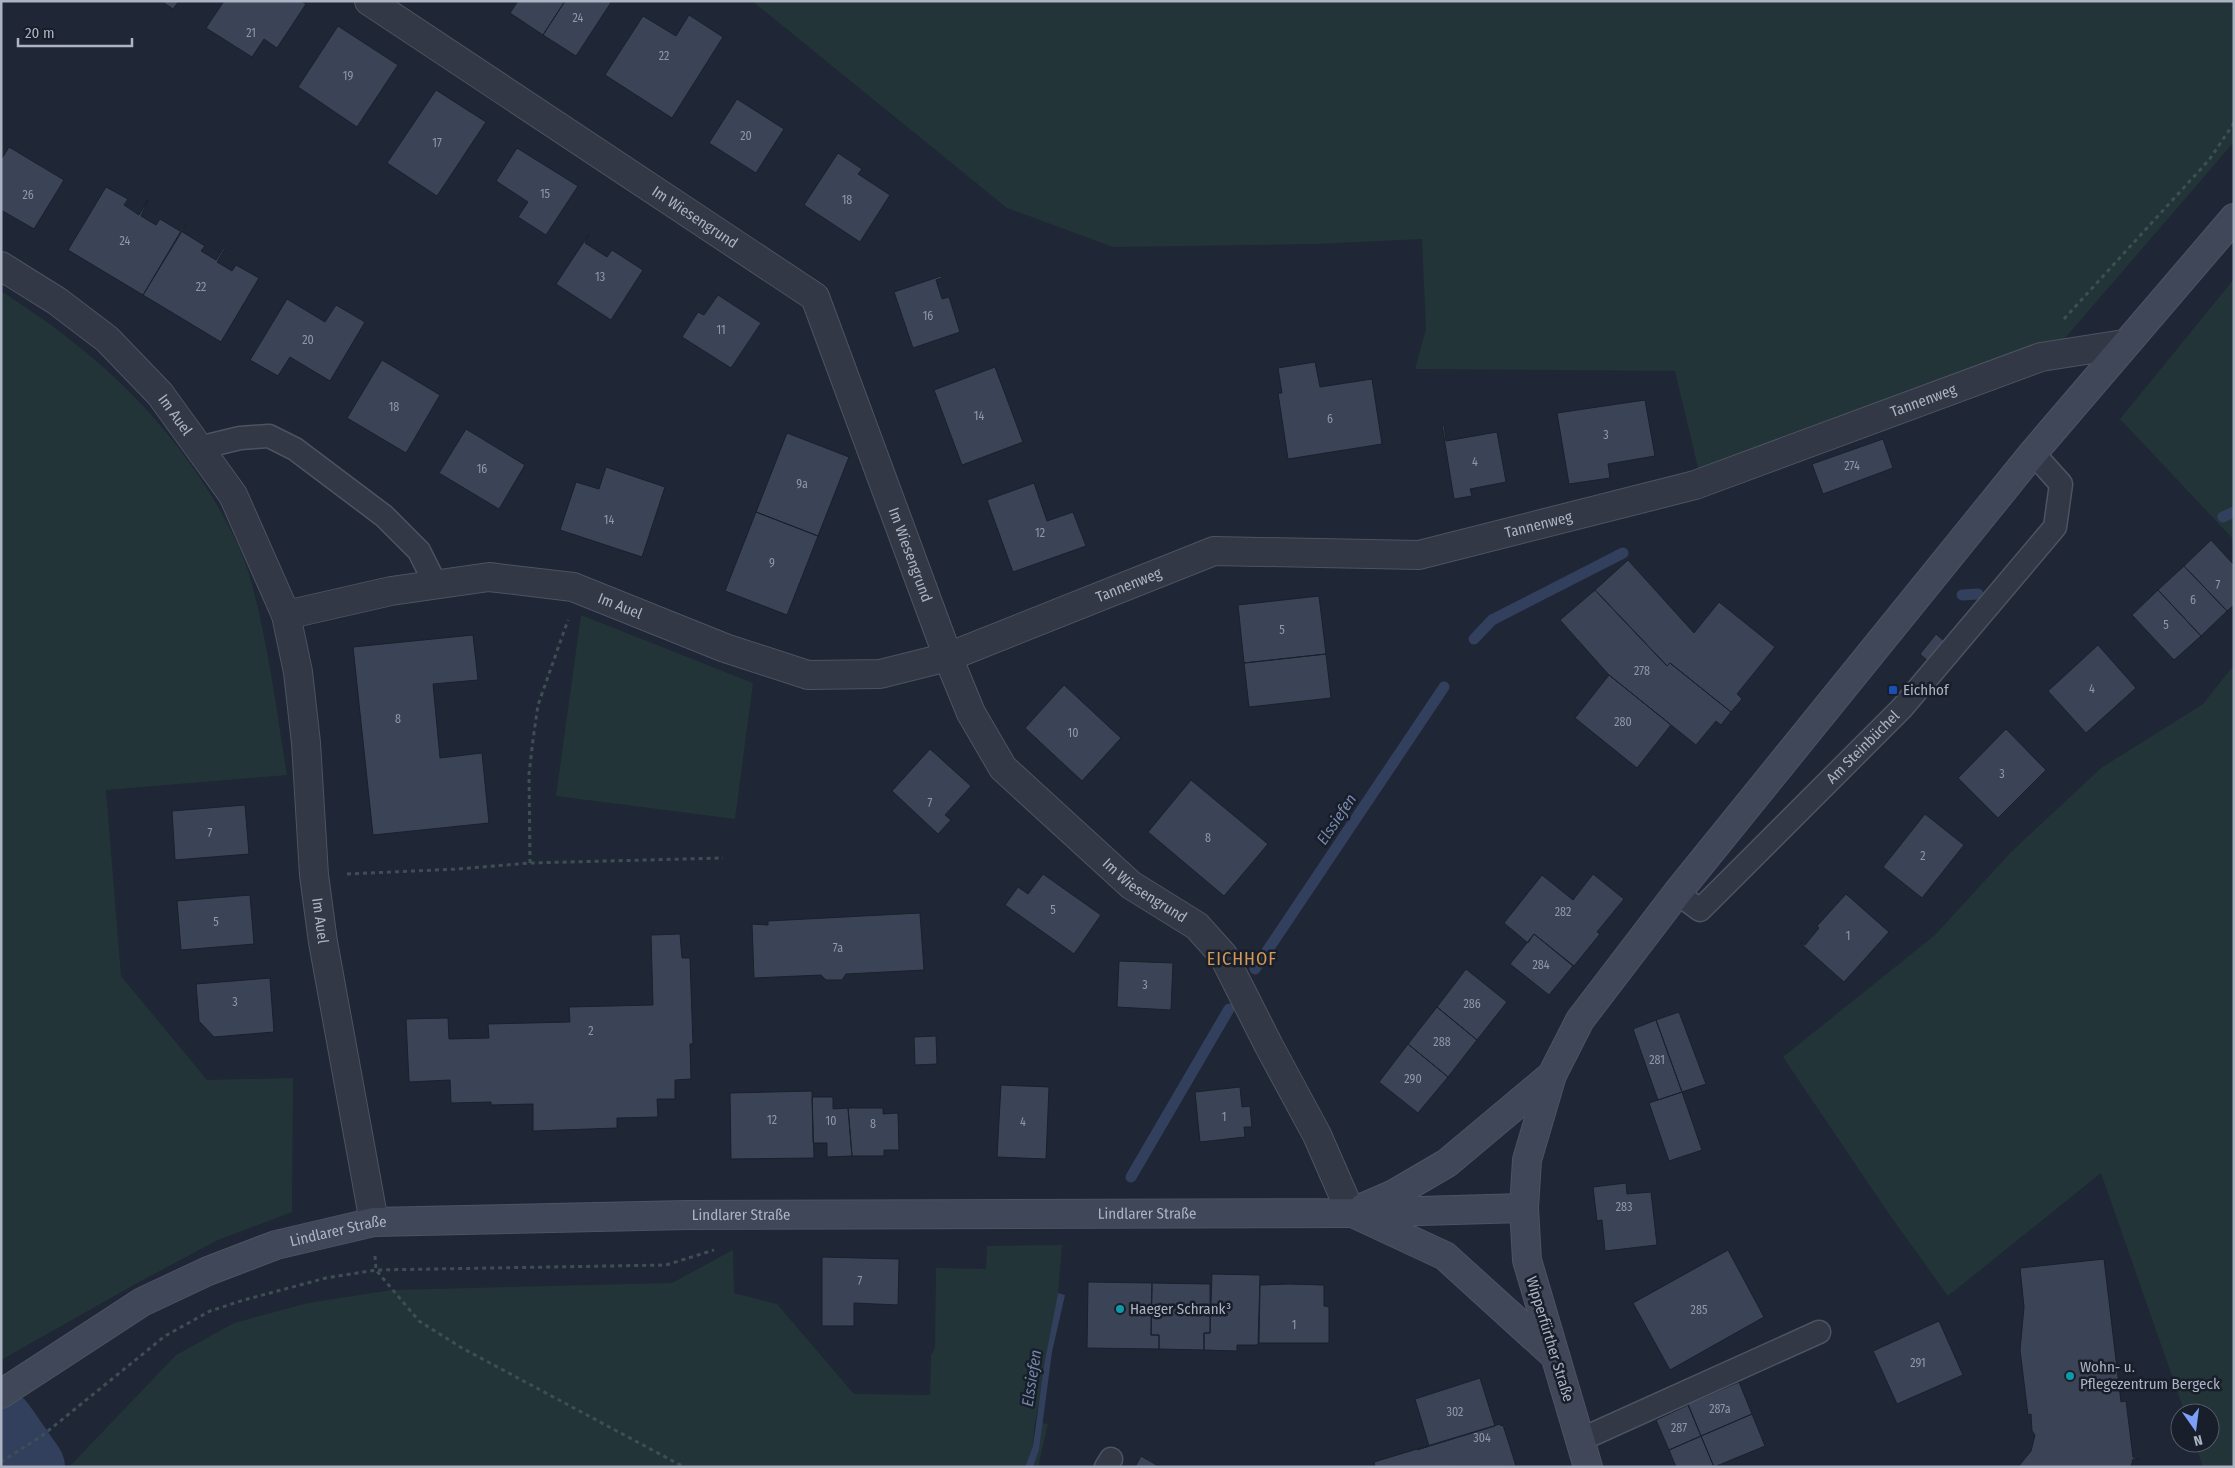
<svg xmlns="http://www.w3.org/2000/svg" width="2235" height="1468" font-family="'Fira Sans Condensed',sans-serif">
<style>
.green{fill:#223438}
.water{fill:#32405d}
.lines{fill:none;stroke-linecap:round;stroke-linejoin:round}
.stream{stroke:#32405d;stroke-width:11}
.river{stroke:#32405d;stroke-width:68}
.building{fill:#3b4456;stroke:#1a202c}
.lane-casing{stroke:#4d5361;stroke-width:25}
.street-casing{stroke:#4d5361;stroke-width:30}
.secondary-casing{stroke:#4d5361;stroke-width:30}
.path{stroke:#3e4f54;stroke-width:3;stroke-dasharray:4 4;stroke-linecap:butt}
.lane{stroke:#323846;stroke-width:22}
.street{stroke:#323846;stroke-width:28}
.secondary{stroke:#404759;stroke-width:28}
.transit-dot{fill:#1a4fb4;stroke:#181e2a;stroke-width:2}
.culture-dot{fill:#0f9aa8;stroke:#181e2a;stroke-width:2}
.labels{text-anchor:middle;stroke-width:5;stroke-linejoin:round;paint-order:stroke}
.number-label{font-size:12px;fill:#9097a8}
.street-label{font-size:15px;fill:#acb3c3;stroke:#181e2a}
.poi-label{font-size:15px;fill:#acb3c3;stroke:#181e2a;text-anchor:start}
.water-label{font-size:16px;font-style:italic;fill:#7486ac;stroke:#181e2a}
.quarter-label{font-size:18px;letter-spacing:1px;fill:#d39957;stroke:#181e2a}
</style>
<rect width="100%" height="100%" fill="#1f2635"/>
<path class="green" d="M752 1H2234V142L2060 344 1699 472 1675 371 1415 369 1426 329 1422 239 1315 244 1113 247 1007 208Z
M2234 279V540L2120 419Z
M1 291C87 346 158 408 211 495 226 520 241 547 249 574 268 639 276 708 287 775L106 790 121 976 207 1080 293 1078 292 1212 218 1240 139 1282 1 1360Z
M581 615 753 683 735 819 556 796Z
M2234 665V1467H2203L2195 1443H2210V1413H2185L2101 1173 1948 1296 1889 1214 1783 1057 1935 935 2011 852 2101 768 2203 704Z
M1062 1245 1058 1293 1034 1429 1033 1446 1025 1467H69L176 1355 234 1323 308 1303 391 1290 672 1283 733 1250 734 1293 777 1304 854 1394 930 1395 931 1355 935 1348 936 1268 986 1269 987 1246Z
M1042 1423 1048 1424 1038 1467H1033L1039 1450Z"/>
<path class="water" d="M1058 1293 1065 1295 1052 1352 1039 1450 1033 1467H1025L1033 1446 1044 1366Z"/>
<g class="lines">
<path class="stream" d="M2223 517 2234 512
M1962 595 1978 594
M1474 639 1492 620 1623 553
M1255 969 1444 687
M1131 1177 1229 1009"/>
<path class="river" d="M1 1424 31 1467"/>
</g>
<path class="building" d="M161 1H179L173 9Z
M224 1H301L306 4 277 48 264 39 252 57 206 28Z
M518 1H565L543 35 510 13Z
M565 1H612L576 56 543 35Z
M689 15 723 37 672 118 605 75 643 16 676 36Z
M338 26 398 65 357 127 298 87Z
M436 90 486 122 437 196 387 163Z
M737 99 784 129 756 173 709 143Z
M9 147 64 180 34 229 1 210V160Z
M517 148 578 186 546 235 518 217 528 202 496 181Z
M838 153 862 169 858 174 890 195 860 242 804 205Z
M106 187 128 199 124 205 139 215 148 200 141 216 156 225 160 219 180 231 187 223 143 295 68 250Z
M181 231 205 246 201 251 216 260 225 246 226 247 217 262 232 271 236 265 259 278 221 342 143 295Z
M589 234 585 243 607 257 612 250 643 270 611 320 556 284Z
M941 276 942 278 936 280 942 299 949 297 960 332 913 348 894 292Z
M718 295 761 323 731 368 682 337 698 312 704 315Z
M287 299 325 322 336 305 365 322 330 381 290 357 278 376 250 360Z
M382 360 440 395 406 453 347 418Z
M1315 362 1320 387 1372 379 1382 444 1288 459 1278 393H1282L1278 368Z
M995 367 1023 442 962 465 934 390Z
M1645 400 1655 456 1608 464 1610 478 1569 484 1557 413Z
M1442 425H1444L1446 441 1497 432 1506 482 1470 489 1472 496 1454 499Z
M466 429 525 465 499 509 439 473Z
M787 433 849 457 818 536 756 512Z
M1883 439 1893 468 1823 494 1812 464Z
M606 467 665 487 642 557 560 530 576 482 599 489Z
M1034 483 1047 521 1073 512 1086 546 1013 572 987 500Z
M756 512 818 536 787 615 725 591Z
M2211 540 2234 565V605L2227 611 2184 566Z
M1628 560 1694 633 1719 602 1775 647 1737 694 1742 699 1731 712 1670 663 1667 666 1595 590Z
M2184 566 2227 611 2201 636 2158 590Z
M1595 590 1667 666 1670 663 1731 712 1721 725 1716 721 1696 745 1609 675 1560 620Z
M2158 590 2201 636 2174 660 2132 615Z
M1319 596 1326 654 1244 663 1238 605Z
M1936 634 1944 641 1928 661 1920 654Z
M473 635 478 680 433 684 440 758 482 753 489 823 373 835 353 647Z
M2098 645 2136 688 2086 733 2048 691Z
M1326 654 1331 698 1249 707 1244 663Z
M1609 675 1671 725 1637 768 1575 718Z
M1064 685 1121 738 1082 781 1025 728Z
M2006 729 2046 770 1998 818 1958 778Z
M930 749 971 786 945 815 951 820 938 834 892 791Z
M1191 780 1268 844 1224 896 1148 832Z
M245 805 249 854 175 860 172 811Z
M1925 814 1964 845 1922 898 1883 867Z
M1043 874 1101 915 1074 954 1005 905 1018 887 1028 894Z
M1593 874 1624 899 1597 932 1600 934 1574 966 1534 934 1528 943 1504 923 1542 875 1573 900Z
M1846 894 1889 932 1844 982 1799 942 1805 945 1819 928 1817 926Z
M250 895 254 944 181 950 177 901Z
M920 913 924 970 846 974 842 980H826L821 975 754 978 752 924 768 925V921Z
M680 934 682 958H690L693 1044H690L691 1079 675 1080V1099H657L658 1117 617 1118V1128L533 1131V1104L491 1105V1102L451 1103 450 1080 409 1082 406 1019 448 1018 449 1039 489 1038 488 1024 570 1022 569 1007 653 1005 651 935Z
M1534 934 1573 966 1549 995 1510 964Z
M1119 961 1173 963 1171 1010 1117 1007Z
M1466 969 1507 1002 1477 1040 1437 1007Z
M270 978 274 1032 214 1037 199 1021 196 984Z
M1437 1007 1477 1040 1448 1077 1408 1044Z
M1679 1012 1706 1084 1682 1092 1656 1020Z
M1656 1020 1682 1092 1658 1100 1633 1029Z
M936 1036 937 1064 915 1065 914 1037Z
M1408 1044 1448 1077 1418 1113 1379 1082Z
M1001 1085 1049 1087 1046 1159 997 1157Z
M1240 1087 1242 1107 1250 1106 1252 1127H1244L1245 1137 1200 1142 1195 1092Z
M812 1091 814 1158 731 1159 730 1093Z
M1682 1092 1702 1150 1669 1161 1649 1103Z
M812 1097H833V1109L848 1108 852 1156 827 1157V1143H813Z
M848 1108H883V1114L898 1113 899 1150H884V1156H852Z
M1626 1183 1627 1194 1651 1192 1657 1245 1605 1251 1602 1220 1597 1221 1593 1187Z
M1728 1250 1764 1317 1670 1370 1633 1303Z
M822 1257 899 1259 898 1305 854 1303V1326H822Z
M2104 1259 2121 1402 2126 1401 2133 1457 2140 1460 2133 1459 2131 1467H2018L2031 1451 2035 1435 2032 1431 2031 1414 2028 1415 2020 1350 2024 1307 2020 1268Z
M1212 1274 1260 1275 1258 1345H1237V1351L1204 1350V1333H1210Z
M1088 1282 1152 1283 1151 1335H1159V1349L1087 1348Z
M1152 1283 1210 1284V1333H1204V1350L1159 1349V1335H1151Z
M1289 1284 1324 1285V1306L1329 1307V1343H1259L1260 1285Z
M1939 1321 1963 1375 1897 1404 1873 1351Z
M1480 1378 1495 1426 1417 1450 1429 1446 1415 1399Z
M1739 1382 1752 1414 1701 1436 1688 1404Z
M1688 1405 1701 1436 1669 1450 1656 1420Z
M1752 1414 1765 1446 1714 1467 1701 1436Z
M1500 1424 1501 1426 1503 1425 1516 1466 1375 1467 1374 1462Z
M1701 1436 1714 1467H1676L1669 1450Z
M1141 1456 1160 1467H1135Z"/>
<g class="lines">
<g class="lane-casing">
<g id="lane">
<path d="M199 448 240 438 269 436 295 449 384 516 419 551 436 585"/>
<path id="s1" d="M1677 893 1700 910 1902 708 2055 527 2061 484 2033 453"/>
<path d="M1580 1440 1819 1332"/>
<path d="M1106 1467 1111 1459"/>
</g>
</g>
<g class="street-casing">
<g id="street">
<path id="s2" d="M369 1 815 297 948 657 971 713 1003 768 1131 885 1197 926 1223 955 1269 1046 1317 1135 1351 1213"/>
<path id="s3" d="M1 266 57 301 107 339 160 394 233 495 286 615 298 672 306 743 314 875 323 942 374 1222"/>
<path id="s4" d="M286 615 391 591 489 577 573 587 725 648 808 675 880 674 948 657 1214 551 1419 555 1695 485 2041 357 2124 344"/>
</g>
</g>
<g class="secondary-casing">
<g id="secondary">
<path d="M1364 1207 1394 1194 1447 1163 1552 1075"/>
<path d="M1357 1215 1445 1256 1555 1356"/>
<path id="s5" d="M1 1394 142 1302 208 1271 276 1245 374 1222 687 1215 1351 1213 1524 1208"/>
<path d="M1588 1467 1527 1260 1524 1208 1527 1160 1552 1075 1580 1020 1677 893 2033 453 2234 218"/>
</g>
</g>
<path class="path" d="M2064 319 2209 160 2234 123
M530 863 529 774 533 740 538 705 568 620
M347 874 458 869 530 863 723 858
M375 1256 376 1270 419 1321 462 1348 684 1467
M1 1462 43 1435 165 1336 210 1311 244 1300 326 1278 376 1270 666 1265 714 1250"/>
<use href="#lane" class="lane"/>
<use href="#street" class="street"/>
<use href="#secondary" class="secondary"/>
</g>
<rect class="transit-dot" x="1888" y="685" width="10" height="10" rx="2.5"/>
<g class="culture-dot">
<circle cx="1120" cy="1309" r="5"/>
<circle cx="2070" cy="1376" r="5"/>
</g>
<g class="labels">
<g class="number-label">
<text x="578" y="22">24</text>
<text x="251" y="37">21</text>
<text x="664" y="60">22</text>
<text x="348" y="80">19</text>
<text x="746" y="140">20</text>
<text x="437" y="147">17</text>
<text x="545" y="198">15</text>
<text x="28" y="199">26</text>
<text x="847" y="204">18</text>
<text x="125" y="245">24</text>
<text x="600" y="281">13</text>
<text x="201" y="291">22</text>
<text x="928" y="320">16</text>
<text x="721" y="334">11</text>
<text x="308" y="344">20</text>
<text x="394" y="411">18</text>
<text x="979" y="420">14</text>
<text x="1330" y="423">6</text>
<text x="1606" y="439">3</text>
<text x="1475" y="466">4</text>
<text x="1852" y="470">274</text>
<text x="482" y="473">16</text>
<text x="802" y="488">9a</text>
<text x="609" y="524">14</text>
<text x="1040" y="537">12</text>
<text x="772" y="567">9</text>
<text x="2218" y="589">7</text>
<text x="2193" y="604">6</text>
<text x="2166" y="629">5</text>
<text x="1282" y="634">5</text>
<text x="1642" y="675">278</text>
<text x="2092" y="693">4</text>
<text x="398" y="723">8</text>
<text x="1623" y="726">280</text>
<text x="1073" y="737">10</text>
<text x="2002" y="778">3</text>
<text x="930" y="807">7</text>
<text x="210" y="837">7</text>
<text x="1208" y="842">8</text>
<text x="1923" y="860">2</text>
<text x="1053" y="914">5</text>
<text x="1563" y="916">282</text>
<text x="216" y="926">5</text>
<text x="1848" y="940">1</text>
<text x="838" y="952">7a</text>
<text x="1541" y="969">284</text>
<text x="1145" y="989">3</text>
<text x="235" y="1006">3</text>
<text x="1472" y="1008">286</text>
<text x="591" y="1035">2</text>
<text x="1442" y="1046">288</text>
<text x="1657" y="1064">281</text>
<text x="1413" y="1083">290</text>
<text x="1224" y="1121">1</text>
<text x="772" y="1124">12</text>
<text x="831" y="1125">10</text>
<text x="1023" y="1126">4</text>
<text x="873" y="1128">8</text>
<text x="1624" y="1211">283</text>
<text x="860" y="1285">7</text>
<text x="1699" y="1314">285</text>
<text x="1294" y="1329">1</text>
<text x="1918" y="1367">291</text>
<text x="1720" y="1413">287a</text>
<text x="1455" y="1416">302</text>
<text x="1679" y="1432">287</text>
<text x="1482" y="1442">304</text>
</g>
<g class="street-label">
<text dy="5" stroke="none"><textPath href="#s2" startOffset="391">Im Wiesengrund</textPath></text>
<text dy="5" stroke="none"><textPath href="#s4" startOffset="1704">Tannenweg</textPath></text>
<text dy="5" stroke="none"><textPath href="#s3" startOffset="231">Im Auel</textPath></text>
<text dy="5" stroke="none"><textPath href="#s4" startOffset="1299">Tannenweg</textPath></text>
<text dy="5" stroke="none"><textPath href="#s2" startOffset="810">Im Wiesengrund</textPath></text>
<text dy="5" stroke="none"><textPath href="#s4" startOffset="879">Tannenweg</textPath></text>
<text dy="5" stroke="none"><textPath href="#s4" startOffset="342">Im Auel</textPath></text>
<text dy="5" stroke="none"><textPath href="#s1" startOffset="259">Am Steinbüchel</textPath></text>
<text dy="5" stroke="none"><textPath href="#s2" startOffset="1231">Im Wiesengrund</textPath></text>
<text dy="5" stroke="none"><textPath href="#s3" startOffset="769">Im Auel</textPath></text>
<text dy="5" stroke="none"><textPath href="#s5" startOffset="1188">Lindlarer Straße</textPath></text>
<text dy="5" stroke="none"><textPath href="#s5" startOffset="782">Lindlarer Straße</textPath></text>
<text dy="5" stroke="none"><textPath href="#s5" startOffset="378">Lindlarer Straße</textPath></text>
<text transform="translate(1550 1339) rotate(73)" y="5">Wipperfürther Straße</text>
</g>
<g class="poi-label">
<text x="1903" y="695">Eichhof</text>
<text x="1130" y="1314">Haeger Schrank³</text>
<text x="2080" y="1372">Wohn- u.<tspan x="2080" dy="17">Pflegezentrum Bergeck</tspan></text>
</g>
<g class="water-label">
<text transform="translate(1336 819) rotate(-56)" y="6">Elssiefen</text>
<text transform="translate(1031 1378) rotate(-81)" y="6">Elssiefen</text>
</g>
<g class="quarter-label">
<text x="1242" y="965">EICHHOF</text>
</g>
</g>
<rect width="2235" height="1468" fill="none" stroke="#acb3c3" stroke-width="5"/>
<g transform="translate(2195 1428) rotate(166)"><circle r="24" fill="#181e2a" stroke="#535a67"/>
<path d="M0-4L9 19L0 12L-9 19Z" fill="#7ca0f8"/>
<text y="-8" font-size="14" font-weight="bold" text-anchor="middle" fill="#acb3c3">N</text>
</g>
<path d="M18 38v8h114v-8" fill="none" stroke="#acb3c3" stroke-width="2.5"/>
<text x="25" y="38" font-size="15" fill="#acb3c3" stroke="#181e2a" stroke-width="4" paint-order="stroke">20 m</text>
</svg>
